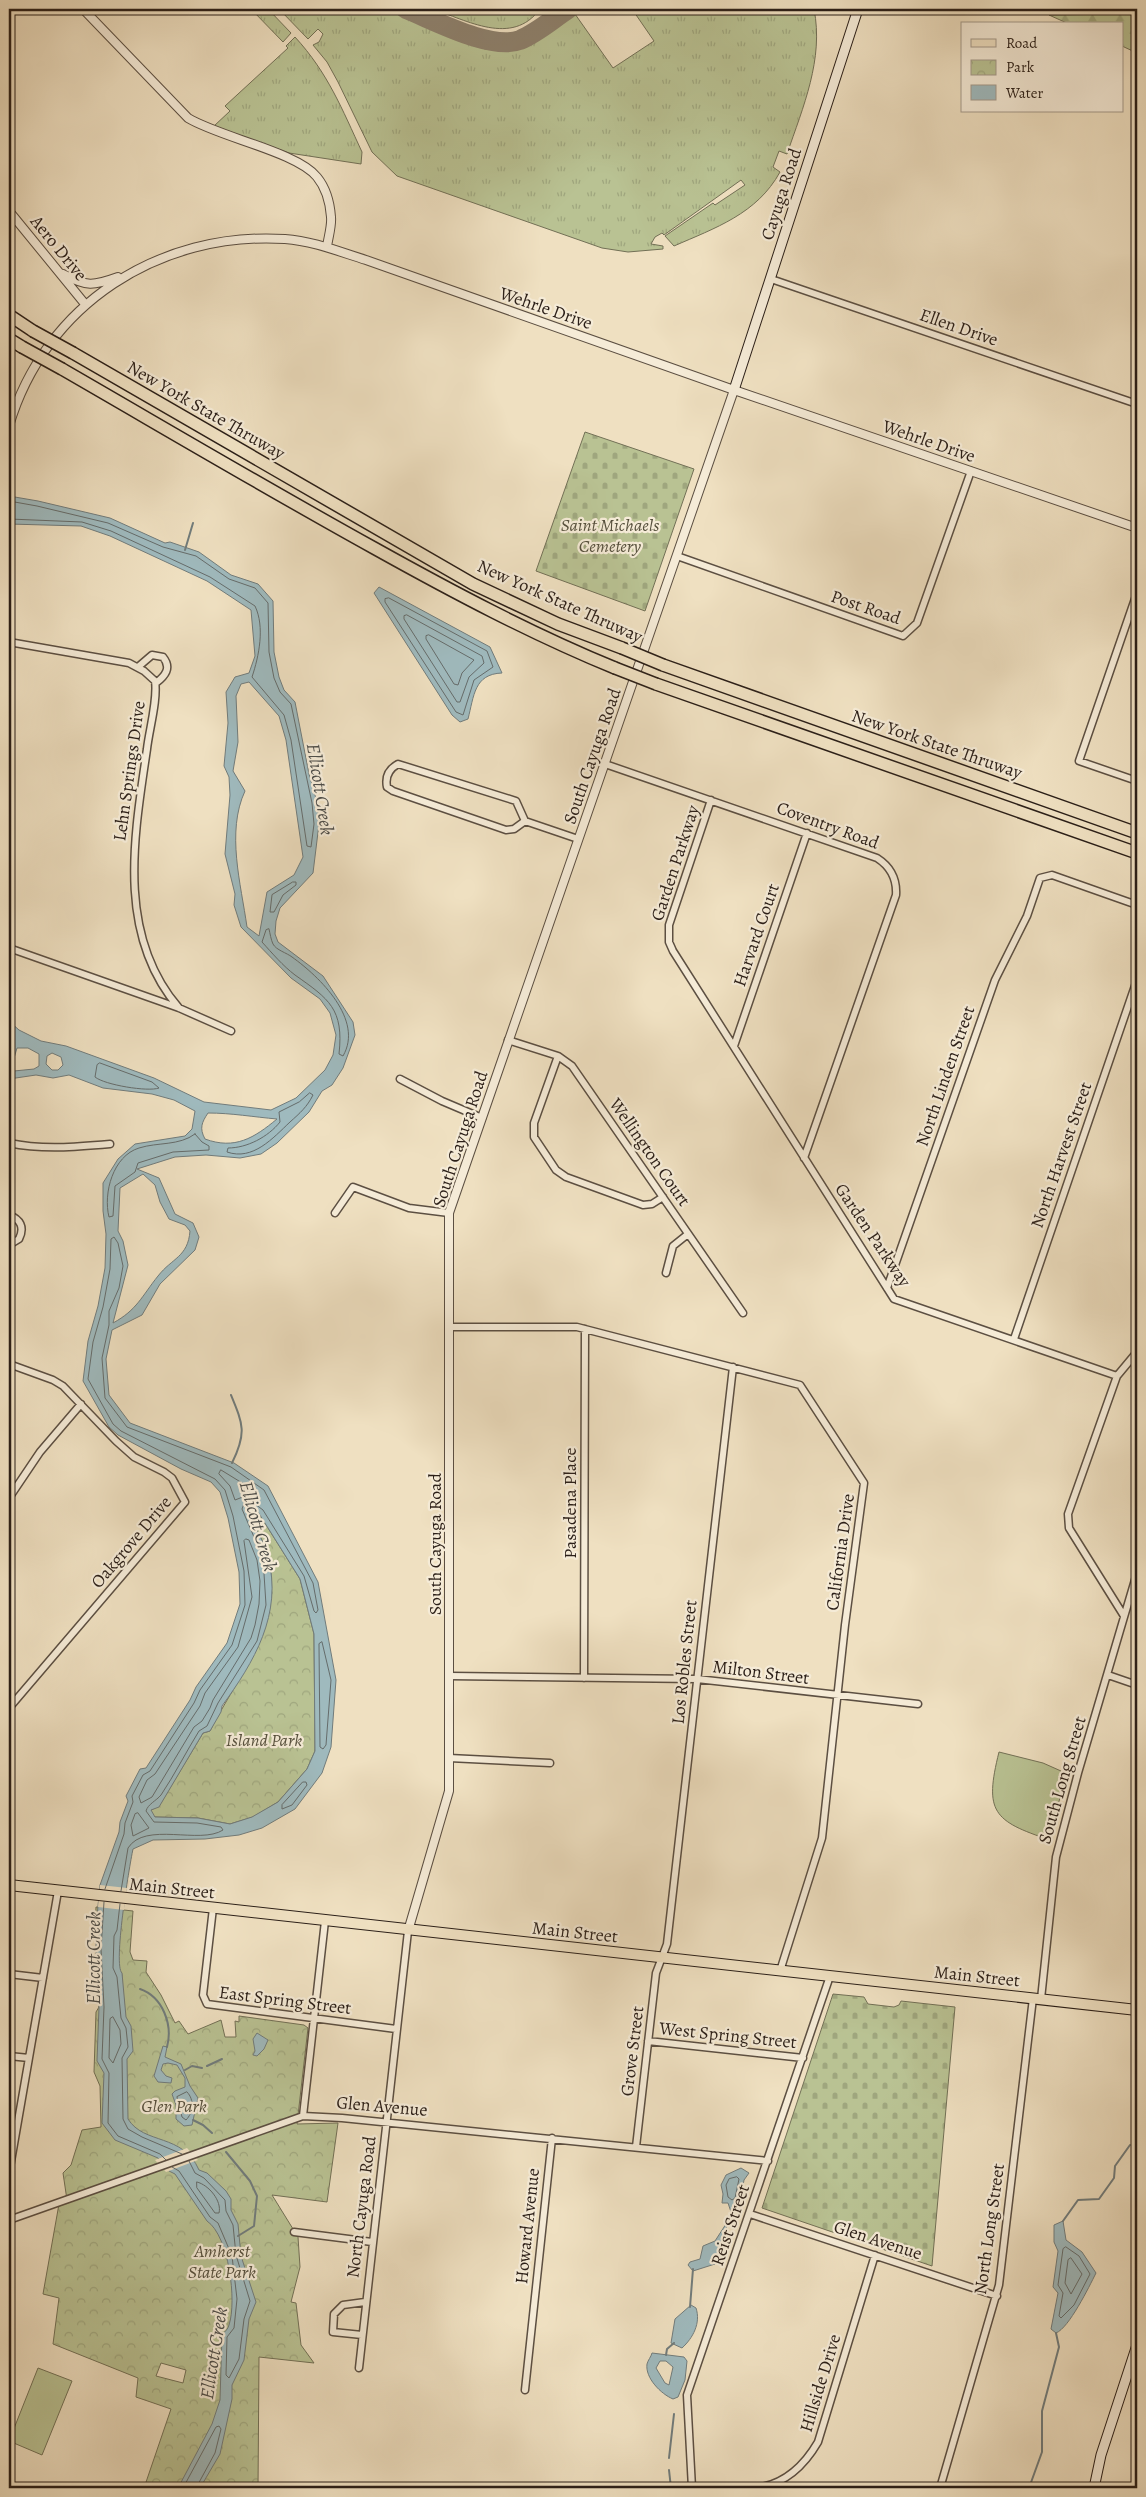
<svg xmlns="http://www.w3.org/2000/svg" width="1146" height="2497" font-family="Alegreya,serif">
<style>
.grass{fill:url(#grass-tufts);stroke:#727056}
.forest{fill:url(#forest-firs);stroke:#727056}
.cemetery{fill:url(#cemetery-stones);stroke:#727056}
.park{fill:url(#park-crowns);stroke:#727056;fill-rule:evenodd}
.pitch{fill:#b9c293;stroke:#727056}
.water{fill:#9fbabe;stroke:#717c7c;fill-rule:evenodd}
.pier{fill:#efe0c1}
.lines{fill:none;stroke-linecap:round;stroke-linejoin:round}
.shore{stroke:#656c6b;stroke-width:1}
.stream{stroke:#717c7c;stroke-width:2}
.taxiway{stroke:#8d806c;stroke-width:20}
.minor-casing{stroke:#5c4f42;stroke-width:9}
.tertiary-casing{stroke:#5c4f42;stroke-width:10}
.secondary-casing{stroke:#2b1f18;stroke-width:11}
.primary-casing{stroke:#2b1f18;stroke-width:12}
.motorway-casing{stroke:#2b1f18;stroke-width:14}
.minor{stroke:#f5ebd7;stroke-width:6}
.tertiary{stroke:#f5ebd7;stroke-width:8}
.secondary{stroke:#f5ebd7;stroke-width:9}
.primary{stroke:#efe0c1;stroke-width:10}
.motorway{stroke:#efe0c1;stroke-width:11}
.motorway-bridge-casing{stroke:#2b1f18;stroke-width:14;stroke-linecap:butt}
.motorway-bridge{stroke:#efe0c1;stroke-width:11}
.labels{text-anchor:middle;stroke-width:4.5;stroke-linejoin:round;paint-order:stroke}
.street-label{font-size:18px;fill:#2b1f18;stroke:#f5ebd7}
.park-label{font-size:18px;font-style:italic;fill:#56503d;stroke:#f5ebd7}
.water-label{font-size:19px;font-style:italic;fill:#4e4e4a;stroke:#f5ebd7}
</style>
<defs>
<pattern id="grass-tufts" width="24" height="20" patternUnits="userSpaceOnUse" patternTransform="scale(1.25)"><rect width="24" height="20" fill="#b9c293"/><path d="M3 7l-1-3M5 7V3M7 7l1-3M15 17l-1-3M17 17v-4M19 17l1-3" fill="none" stroke="#9fa67e"/></pattern>
<pattern id="forest-firs" width="22" height="20" patternUnits="userSpaceOnUse" patternTransform="scale(1.25)"><rect width="22" height="20" fill="#b9c293"/><path d="M5 1l3.5 6h-7zM16 11l3.5 6h-7z" fill="#9fa67e"/></pattern>
<pattern id="cemetery-stones" width="16" height="16" patternUnits="userSpaceOnUse" patternTransform="scale(1.25)"><rect width="16" height="16" fill="#b9c293"/><path d="M2 7V4a2 2 0 0 1 4 0v3zM10 15v-3a2 2 0 0 1 4 0v3z" fill="#9fa67e"/></pattern>
<pattern id="park-crowns" width="20" height="18" patternUnits="userSpaceOnUse" patternTransform="scale(1.25)"><rect width="20" height="18" fill="#b9c293"/><path d="M2 6a3 3 0 1 1 6 0M12 15a3 3 0 1 1 6 0" fill="none" stroke="#9fa67e"/></pattern>
</defs>
<rect width="100%" height="100%" fill="#efe0c1"/>
<filter id="stains"><feTurbulence type="fractalNoise" baseFrequency=".004" numOctaves="4"/><feColorMatrix values="0 0 0 0 .2 0 0 0 0 .09 0 0 0 0 .02 0 0 0 .5 -.17"/></filter>
<radialGradient id="worn" r=".72"><stop offset=".6" stop-color="#630" stop-opacity="0"/><stop offset="1" stop-color="#630" stop-opacity=".3"/></radialGradient>
<path class="grass" d="M251 9H268L291 33 283 42Z
M279 9H384L485 49 507 51 530 45 575 14 613 68 654 41 632 9H814C824 59 803 107 787 154L779 151 773 167 780 172C757 214 715 228 674 246L665 236 713 203 715 205 745 185 741 180 664 235 662 233 655 237 651 244 663 246V249L628 252 602 248 397 176 372 152 338 82 327 62 313 45 319 42 323 34 318 29 308 39Z
M432 9H540C512 47 467 20 432 9Z
M295 37C328 73 342 109 362 152L361 164 289 153 214 126 230 111 225 106 288 48 286 46Z"/>
<path class="forest" d="M1120 9H1137V53L1122 46V24H1069L1049 15 1119 14Z"/>
<path class="cemetery" d="M585 432 694 469 645 611 536 571Z
M833 1994 864 1997 868 2004 894 2007 899 2005 901 2001 955 2007 932 2266 762 2208Z"/>
<path class="park" d="M249 1505 258 1512 300 1579 314 1634 315 1751 307 1769 278 1802 253 1817 230 1824 198 1818 155 1817 150 1812 151 1810 159 1806 203 1733 210 1731C238 1675 285 1624 268 1557 264 1539 252 1524 246 1507Z
M96 1907 133 1911 130 1952 133 1960 147 1961 146 1972 161 1995 175 2023 179 2021 188 2034 221 2020 225 2037H236L235 2021 239 2022V2016L304 2025 308 2028 297 2124 338 2123 327 2202 272 2195 298 2237 300 2267 291 2302 296 2303 301 2345 314 2363 259 2357 258 2488H144L171 2409 136 2397 138 2378 53 2344 59 2298 43 2294 59 2204 67 2200 63 2173 71 2165 82 2130 101 2127 100 2086 94 2072 96 2012 99 2007 96 1969 98 1928 95 1927ZM161 2363 186 2370 183 2383 156 2376Z"/>
<path class="pitch" d="M999 1752 1043 1763 1061 1771 1064 1780 1050 1840C993 1821 984 1812 999 1752Z
M38 2368 72 2381 42 2455 9 2441Z"/>
<path class="water" d="M9 496 38 501 110 518 165 543 170 542 199 552 231 575 258 584 273 601 274 652 279 677 284 690 295 702 309 774 317 802 319 824 313 873 280 908 276 921 275 934 278 942 323 976 353 1022 355 1035 343 1068 332 1085 322 1091 309 1112 277 1143 261 1154 240 1158 206 1155 175 1157 137 1169 159 1178 175 1214 193 1223 199 1237 195 1250 160 1284 142 1315 112 1330 106 1359 109 1395 130 1423 234 1463 268 1486 318 1582 336 1680 331 1747 322 1773 295 1809 262 1828 239 1835 205 1839 153 1840 133 1849C129 1868 113 1965 122 1973L126 2017 131 2026 133 2051 127 2059 128 2119C144 2145 183 2133 199 2170L207 2173 226 2191 231 2199V2210L238 2224 241 2256 256 2302 249 2319 244 2360 232 2385V2399L220 2454 200 2488H178L212 2424 220 2400 222 2334C225 2332 228 2329 229 2325 237 2301 229 2236 207 2221L175 2174 169 2171 158 2158 115 2140 102 2123 104 2073 97 2061 99 2007 96 1969V1927L100 1885 119 1832 120 1822 128 1801 126 1796 140 1769 146 1768 190 1700 196 1687 227 1643 240 1604 239 1572 228 1518 220 1492 211 1482 181 1469 118 1435 109 1427 83 1381 88 1341 98 1306 105 1268 106 1234 103 1211V1183L118 1159 135 1144 185 1136 192 1129 195 1111 174 1100 152 1094 103 1088 69 1075 53 1078 36 1075 9 1079V1054L12 1050 9 1039V1021L19 1030 41 1041 66 1046 154 1078 204 1102 271 1110 296 1098 325 1070 333 1055 336 1035 330 1013 320 999 291 978 241 927 234 905 235 894 225 854 230 795 229 777 224 766 228 723 226 692 235 677 249 673 255 656 251 610 207 581 110 536 81 526 9 524ZM249 682 279 716 286 740 303 857 294 875 267 892 259 936 247 927C241 884 226 832 245 791L233 771 238 742 236 696 241 684ZM17 1048H28L39 1054V1066L34 1069 14 1071 12 1065ZM52 1053 61 1057 63 1065 58 1070H52L46 1064 47 1056ZM208 1113C231 1113 254 1117 277 1119 254 1138 235 1150 205 1139 199 1128 202 1122 208 1113ZM143 1174 155 1185 160 1202 169 1219 185 1225 190 1231C188 1257 172 1258 158 1276 142 1296 137 1310 113 1323L128 1265 123 1241 118 1231 120 1188ZM249 1505 258 1512 300 1579 314 1634 315 1751 307 1769 278 1802 252 1817 230 1824 198 1818 155 1817 151 1810 159 1807 203 1733 210 1731 221 1712 222 1706C254 1662 283 1614 268 1557 264 1539 252 1525 246 1507Z
M379 587 490 647 502 673C474 674 474 696 468 719L460 722 452 715 374 593Z
M257 2033 268 2040 264 2049 257 2056 253 2055 255 2051 253 2039Z
M163 2046 167 2047 165 2057 181 2064 190 2086 198 2098 192 2125 184 2126 176 2119V2105L172 2094 175 2091 185 2087V2078L177 2065 168 2063 163 2064 161 2070 166 2076 172 2078 171 2083 158 2082 154 2076Z
M741 2168 749 2173 744 2180 739 2208 731 2212 728 2203H722L723 2194 721 2185 726 2175Z
M1063 2221 1066 2240 1082 2252 1096 2273C1089 2287 1069 2328 1056 2333L1051 2329 1058 2293 1053 2287 1058 2251 1054 2242V2225Z
M726 2224C729 2231 718 2247 718 2261L715 2264 693 2271 688 2265 690 2262 700 2259 703 2246 715 2241Z
M691 2305 696 2308C701 2323 693 2338 682 2348L671 2343 675 2319Z
M652 2353 684 2357 687 2361 685 2380 678 2397 673 2399C661 2394 645 2378 647 2364 648 2360 651 2357 652 2353ZM660 2361H666L673 2367 669 2385 665 2383 656 2368Z"/>
<path class="pier" d="M100 1885 127 1888 124 1910 98 1907Z
M187 2148 198 2160 166 2172 155 2160Z"/>
<g class="lines">
<path class="shore" d="M9 501 37 506 108 523 163 547 196 556 229 579 255 588 268 603 269 652 274 678 280 692 291 704 312 803 314 824 311 847 307 846 291 740 284 715 252 677C259 656 265 627 255 606L210 577 111 531 82 522 9 519
M389 598 487 651 493 667 474 680 463 715 456 712 385 602V599Z
M407 615 482 656 484 663 469 677 460 702H457L404 619V616Z
M429 635 474 660 462 673 458 685 454 684 426 639V636Z
M293 882H296V885L283 895 274 912H270L272 895Z
M269 929C270 933 271 940 273 944 276 950 287 953 292 957 320 977 364 1020 343 1056L339 1054C344 1009 329 999 295 975 283 966 272 953 262 942L266 930Z
M100 1063 152 1082 159 1088C148 1092 105 1085 95 1077L97 1065Z
M310 1093 313 1095C307 1107 300 1113 290 1122 273 1138 253 1161 227 1152L228 1148C247 1148 268 1137 280 1122L279 1112 299 1102Z
M195 1134 202 1142 209 1146V1150L173 1152 138 1163 135 1172 115 1186 113 1216 109 1217C103 1193 113 1156 139 1148 158 1142 179 1146 195 1134Z
M221 1470 252 1489 253 1493 235 1500 230 1486 219 1474Z
M246 1539 249 1540 257 1560 260 1581 259 1604 255 1625 251 1638 213 1700 210 1708 202 1721 194 1727 152 1797 141 1803 139 1797 147 1780 155 1774 200 1706 205 1693 238 1647 252 1597 244 1541Z
M322 1642 331 1680 326 1745 323 1749 320 1747 319 1644Z
M303 1782H306L307 1785 292 1805 282 1809V1805Z
M138 1813 149 1828 133 1836 131 1825 135 1814Z
M105 1889 124 1834 125 1823 133 1802 132 1796 143 1775 150 1771 194 1703 200 1690 232 1645 245 1605 244 1571 233 1516 225 1490 215 1479 121 1431 113 1424 88 1379 93 1342 103 1307 110 1269 111 1239 114 1237 118 1243 123 1266 119 1288 109 1311V1325L102 1358 105 1398 127 1427 231 1467 264 1490 313 1583 318 1610 316 1613 314 1611 304 1576 263 1510 251 1501H245L242 1509 263 1558 266 1605 257 1641 218 1703 207 1726 199 1731C186 1752 175 1774 161 1795 156 1801 148 1804 146 1811L154 1822 197 1823 221 1827 223 1830C200 1845 145 1821 128 1848L121 1891
M104 1902 101 1949 104 2007 102 2059 109 2073 108 2123 118 2136 160 2154 166 2160
M120 1904 117 1930 114 1936 113 1968 117 1977 121 2018 126 2028 128 2047 122 2058 123 2119 128 2129 142 2137 182 2154
M113 2017 120 2030 121 2044 113 2063 109 2058 110 2019Z
M187 2092C195 2100 193 2113 186 2120L182 2117 177 2097Z
M172 2167 179 2171 210 2217 218 2223 232 2256 237 2299 234 2328 227 2337 226 2375 229 2378 239 2359 244 2319 250 2301 236 2255 233 2225 226 2211 225 2200 204 2178 195 2173 189 2161
M737 2177 739 2179 735 2198 732 2200 728 2197 726 2185 729 2179Z
M197 2182C209 2185 222 2201 219 2213H215L197 2188Z
M1066 2247 1079 2256 1090 2274 1074 2305 1061 2318 1059 2316 1063 2293 1058 2285 1063 2249Z
M1071 2258 1082 2274 1071 2294 1065 2283 1068 2260Z
M183 2488 216 2427 219 2426 221 2429 215 2453 196 2488"/>
<path class="stream" d="M185 550 193 523
M231 1395C243 1424 247 1433 232 1463
M140 1989C163 1997 173 2025 167 2047
M207 2066 222 2059
M185 2070 192 2066 202 2068
M193 2120 203 2125 212 2133
M226 2152 250 2181 257 2196 254 2226 238 2236
M1063 2221 1078 2200 1099 2199 1114 2178 1115 2166 1130 2145
M726 2225 732 2210
M690 2307 693 2269
M666 2355 667 2349 674 2343
M669 2458 674 2414
M669 2470 671 2488
M1029 2488 1042 2452V2411L1059 2347 1056 2333"/>
<path class="taxiway" d="M406 9C434 20 491 51 520 40 537 33 553 19 568 9"/>
<g class="minor-casing">
<path id="minor" d="M771 279 1137 404
M677 556 903 636 917 623 971 471
M1137 593 1079 761 1137 781
M9 642 129 663 144 671 155 681C158 700 149 730 147 749 134 837 116 935 179 1008
M138 667 152 655 163 657C172 668 165 676 156 683
M605 764 877 858C891 867 897 879 896 895L804 1158
M711 800 669 925V942L673 951 894 1299 1117 1376 1068 1514 1069 1528 1124 1616
M525 821 514 829 506 830 393 791 387 787C385 777 389 769 398 764L516 801 525 821 578 839
M9 948 179 1008 231 1031
M508 1040 558 1056 572 1066 743 1313
M734 1046 807 833
M558 1056 534 1123V1137L556 1170 566 1177 643 1205 652 1204 663 1197
M400 1079 442 1101 482 1118
M9 1143C42 1150 76 1147 110 1144
M335 1213 353 1187 409 1208 449 1213
M9 1215C20 1219 25 1227 19 1239L9 1245
M666 1273 673 1246 688 1234
M887 1288 995 980 1027 916 1040 878 1052 875 1137 905
M451 1327H577L800 1385 864 1483 845 1625 822 1838 780 1971
M1014 1339 1137 980
M9 1364 53 1380 63 1386 116 1441 134 1457 164 1472 172 1478 185 1502 9 1708
M1117 1376 1137 1352
M9 1498 40 1452 81 1404
M1108 1675 1137 1685
M450 1676 697 1679 918 1704
M584 1678 585 1329
M449 1758 550 1763
M213 1908 203 1995 207 2004 396 2029
M9 1974 43 1978
M1041 1999 1056 1857 1078 1773 1137 1573
M648 2041 803 2058
M9 2056 29 2058
M303 2116 325 1921
M636 2147 656 1973 667 1944 733 1367
M9 2173 58 1891
M750 2214 997 2296
M9 2220 303 2116 342 2118 768 2161
M294 2232 372 2242
M362 2335 333 2332 334 2314 343 2305 365 2302
M359 2368 408 1931
M525 2390 552 2138
M692 2488 687 2395 830 1976
M755 2488C784 2485 804 2466 818 2442L875 2255
M940 2488 999 2285 1033 1998"/>
</g>
<g class="tertiary-casing">
<path id="tertiary" d="M83 9 188 118C219 137 297 152 317 177 326 188 330 203 331 217 332 226 328 238 327 247
M9 211 85 304
M63 274C87 287 93 286 118 277
M9 426C45 304 160 231 285 239 313 241 340 252 366 260L734 390 1137 528
M408 1931 449 1791V1213L734 390"/>
</g>
<g class="secondary-casing">
<path id="secondary" d="M734 390 858 9
M1094 2488 1101 2455 1137 2345"/>
</g>
<g class="primary-casing">
<path id="primary" d="M9 1885 1137 2010"/>
</g>
<g class="motorway-casing">
<path id="motorway" d="M9 315 33 331
M9 339 22 347
M73 353 473 584 558 624 622 648
M62 369C166 429 269 490 374 548 453 592 532 634 615 668
M663 665 1137 833
M656 684 1137 853"/>
</g>
<use href="#minor" class="minor"/>
<use href="#tertiary" class="tertiary"/>
<use href="#secondary" class="secondary"/>
<use href="#primary" class="primary"/>
<use href="#motorway" class="motorway"/>
<g class="motorway-bridge-casing">
<path id="motorway-bridge" d="M33 331 73 353
M22 347 62 369
M622 648 663 665
M615 668 656 684"/>
</g>
<use href="#motorway-bridge" class="motorway-bridge"/>
</g>
<g class="labels">
<g class="street-label">
<text transform="translate(781 194) rotate(-72)" y="6">Cayuga Road</text>
<text transform="translate(59 248) rotate(51)" y="6">Aero Drive</text>
<text transform="translate(546 308) rotate(19)" y="6">Wehrle Drive</text>
<text transform="translate(959 327) rotate(19)" y="6">Ellen Drive</text>
<text transform="translate(206 410) rotate(30)" y="6">New York State Thruway</text>
<text transform="translate(929 441) rotate(19)" y="6">Wehrle Drive</text>
<text transform="translate(560 601) rotate(24)" y="6">New York State Thruway</text>
<text transform="translate(866 607) rotate(19)" y="6">Post Road</text>
<text transform="translate(937 744) rotate(19)" y="6">New York State Thruway</text>
<text transform="translate(592 756) rotate(-71)" y="6">South Cayuga Road</text>
<text transform="translate(129 771) rotate(-82)" y="6">Lehn Springs Drive</text>
<text transform="translate(828 825) rotate(20)" y="6">Coventry Road</text>
<text transform="translate(675 863) rotate(-72)" y="6">Garden Parkway</text>
<text transform="translate(756 935) rotate(-71)" y="6">Harvard Court</text>
<text transform="translate(945 1076) rotate(-71)" y="6">North Linden Street</text>
<text transform="translate(460 1139) rotate(-72)" y="6">South Cayuga Road</text>
<text transform="translate(650 1152) rotate(55)" y="6">Wellington Court</text>
<text transform="translate(1061 1155) rotate(-71)" y="6">North Harvest Street</text>
<text transform="translate(873 1235) rotate(56)" y="6">Garden Parkway</text>
<text transform="translate(570 1503) rotate(-90)" y="6">Pasadena Place</text>
<text transform="translate(131 1542) rotate(-50)" y="6">Oakgrove Drive</text>
<text transform="translate(435 1544) rotate(-90)" y="6">South Cayuga Road</text>
<text transform="translate(840 1552) rotate(-82)" y="6">California Drive</text>
<text transform="translate(684 1662) rotate(-84)" y="6">Los Robles Street</text>
<text transform="translate(761 1672) rotate(7)" y="6">Milton Street</text>
<text transform="translate(1062 1780) rotate(-74)" y="6">South Long Street</text>
<text transform="translate(172 1888) rotate(6)" y="6">Main Street</text>
<text transform="translate(575 1932) rotate(6)" y="6">Main Street</text>
<text transform="translate(977 1976) rotate(6)" y="6">Main Street</text>
<text transform="translate(285 2000) rotate(7)" y="6">East Spring Street</text>
<text transform="translate(728 2035) rotate(6)" y="6">West Spring Street</text>
<text transform="translate(632 2051) rotate(-83)" y="6">Grove Street</text>
<text transform="translate(382 2106) rotate(5)" y="6">Glen Avenue</text>
<text transform="translate(361 2207) rotate(-83)" y="6">North Cayuga Road</text>
<text transform="translate(730 2225) rotate(-71)" y="6">Reist Street</text>
<text transform="translate(527 2226) rotate(-84)" y="6">Howard Avenue</text>
<text transform="translate(989 2229) rotate(-82)" y="6">North Long Street</text>
<text transform="translate(878 2240) rotate(18)" y="6">Glen Avenue</text>
<text transform="translate(820 2383) rotate(-73)" y="6">Hillside Drive</text>
</g>
<g class="park-label">
<text x="610" y="531">Saint Michaels<tspan x="610" dy="21">Cemetery</tspan></text>
<text x="264" y="1746">Island Park</text>
<text x="174" y="2112">Glen Park</text>
<text x="222" y="2257">Amherst<tspan x="222" dy="21">State Park</tspan></text>
</g>
<g class="water-label">
<text transform="translate(321 789) rotate(81)" y="7">Ellicott Creek</text>
<text transform="translate(259 1526) rotate(74)" y="7">Ellicott Creek</text>
<text transform="translate(93 1958) rotate(-90)" y="7">Ellicott Creek</text>
<text transform="translate(213 2353) rotate(-81)" y="7">Ellicott Creek</text>
</g>
</g>
<rect width="1146" height="2497" fill="none" stroke="#efe0c1" stroke-width="30"/>
<rect x="10" y="10" width="1126" height="2477" fill="none" stroke="#2b1f18" stroke-width="2.5"/>
<rect x="15" y="15" width="1116" height="2467" fill="none" stroke="#2b1f18"/>
<rect x="961" y="22" width="162" height="90" fill="#f5ebd7" stroke="#a4998b"/>
<rect x="971" y="39" width="25" height="8" fill="#efe0c1" stroke="#a4998b"/>
<text x="1006" y="48" font-size="15" fill="#2b1f18">Road</text>
<rect x="971" y="60" width="25" height="15" fill="url(#park-crowns)" stroke="#a4998b"/>
<text x="1006" y="72" font-size="15" fill="#2b1f18">Park</text>
<rect x="971" y="85" width="25" height="15" fill="#9fbabe" stroke="#a4998b"/>
<text x="1006" y="98" font-size="15" fill="#2b1f18">Water</text>
<rect width="100%" height="100%" filter="url(#stains)"/>
<rect width="100%" height="100%" fill="url(#worn)"/>
</svg>
